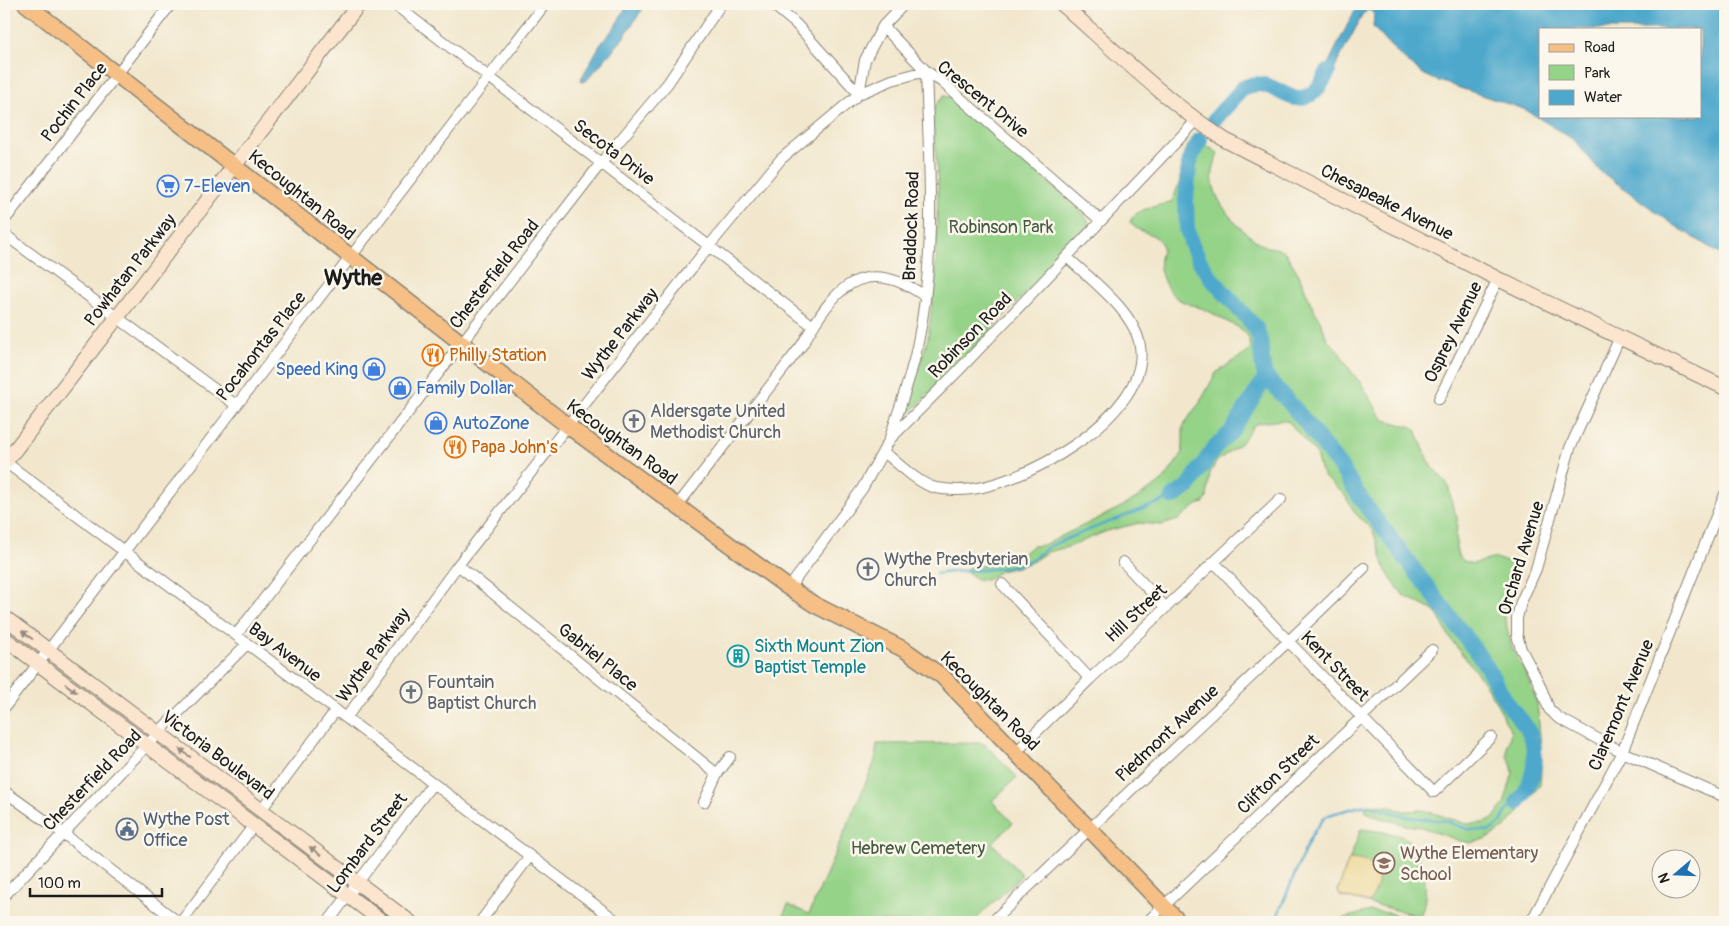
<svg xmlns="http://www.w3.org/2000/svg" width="1729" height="926" font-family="Pangolin,sans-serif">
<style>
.green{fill:#95d388;stroke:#587852}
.sand{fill:#eeda9e;stroke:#857b5d}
.water{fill:#4ea8cc;stroke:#356274;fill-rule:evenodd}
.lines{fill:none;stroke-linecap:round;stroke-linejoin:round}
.stream{stroke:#4ea8cc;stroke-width:2.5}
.river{stroke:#4ea8cc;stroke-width:16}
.street-casing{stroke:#878274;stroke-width:12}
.secondary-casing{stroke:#878274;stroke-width:16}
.primary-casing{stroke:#878274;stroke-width:18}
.street{stroke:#fff;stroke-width:10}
.secondary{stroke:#fbe5cf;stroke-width:14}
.primary{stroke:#f5bf86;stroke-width:15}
.oneway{fill:#978b7e}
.labels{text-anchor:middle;stroke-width:5;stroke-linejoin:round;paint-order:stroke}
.street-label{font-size:18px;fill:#1c1c1c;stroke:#fbf7ec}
.shop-label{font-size:18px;fill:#366cbe;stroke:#fbf7ec;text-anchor:start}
.park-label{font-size:18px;fill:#465c42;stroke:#fbf7ec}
.food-label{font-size:18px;fill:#c56008;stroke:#fbf7ec;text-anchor:start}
.worship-label{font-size:18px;fill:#5b616d;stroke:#fbf7ec;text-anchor:start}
.culture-label{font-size:18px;fill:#0d838f;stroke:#fbf7ec;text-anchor:start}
.service-label{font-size:18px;fill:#4e5e75;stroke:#fbf7ec;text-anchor:start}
.education-label{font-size:18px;fill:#785e54;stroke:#fbf7ec;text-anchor:start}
.district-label{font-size:22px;font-weight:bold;fill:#1c1c1c;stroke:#fbf7ec}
</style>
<rect width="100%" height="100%" fill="#fbf7ec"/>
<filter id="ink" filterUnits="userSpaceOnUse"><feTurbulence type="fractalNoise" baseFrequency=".02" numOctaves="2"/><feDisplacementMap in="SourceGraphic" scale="10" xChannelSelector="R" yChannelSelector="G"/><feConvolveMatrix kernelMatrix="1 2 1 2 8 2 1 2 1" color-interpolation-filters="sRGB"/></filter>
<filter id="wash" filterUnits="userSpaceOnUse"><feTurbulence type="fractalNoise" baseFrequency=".0096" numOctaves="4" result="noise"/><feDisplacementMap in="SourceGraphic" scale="20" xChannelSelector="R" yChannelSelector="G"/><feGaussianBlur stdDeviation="1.12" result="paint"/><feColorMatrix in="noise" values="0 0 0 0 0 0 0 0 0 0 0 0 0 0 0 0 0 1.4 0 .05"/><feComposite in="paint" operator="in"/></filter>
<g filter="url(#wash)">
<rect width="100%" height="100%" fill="#f2e7cd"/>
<path class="green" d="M944 96 951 97 1084 214 1088 221 1087 228 951 372 909 414 906 409 928 338 936 268 938 186 933 117 935 106Z
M1194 137 1218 153C1215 163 1211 173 1213 183 1217 207 1243 234 1263 245 1270 249 1279 247 1285 252L1299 275 1312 306 1321 322 1327 339 1338 350 1350 370 1361 383 1380 415 1385 420 1412 427 1416 430 1427 457 1433 468 1446 482 1449 489 1453 508 1457 517 1456 548 1458 556 1464 561 1472 564 1496 558 1514 565 1517 570 1516 577 1505 602 1504 613 1511 646 1527 676 1537 702 1542 758 1540 785 1523 807 1506 827 1486 839 1470 843 1460 841 1421 827 1406 825 1377 817 1365 811 1368 804 1387 806 1404 811 1423 810 1468 824 1484 823 1493 819 1504 804 1513 772 1511 764 1507 756V748L1511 732 1508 725 1503 718 1500 709 1483 681 1452 641 1435 611 1404 596 1394 583 1386 571 1373 531 1355 513 1344 494 1325 478 1320 469 1316 454 1289 422 1281 420 1259 423 1254 425 1242 442 1217 461 1210 473 1207 498 1204 503 1197 505 1178 520 1162 525 1139 523 1107 531 1068 547 1047 552 1032 562 1018 567 1000 571 986 580 976 579 965 570 969 567 987 565 998 560 1010 561 1016 559 1032 546 1043 545 1099 518 1127 504 1157 485 1165 478 1182 454 1183 445V427L1193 411 1199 404 1216 373 1233 361 1241 357 1251 348C1247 327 1241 330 1224 320 1217 316 1211 312 1204 309 1195 306 1186 304 1178 299 1166 290 1158 273 1160 258 1161 252 1164 249 1161 243 1155 231 1137 234 1130 222 1135 207 1160 207 1172 201L1179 184 1184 152Z
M981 743 986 745 1017 777 992 801 1013 823 992 843 1022 875 973 922H780L788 905 809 914 875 761 877 744Z
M1361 829C1372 830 1403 834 1410 841 1414 844 1416 851 1418 855 1426 875 1429 895 1420 916L1340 896 1338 890Z
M1370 911 1390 913 1412 920V922H1337L1348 917Z"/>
<path class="sand" d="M1349 859C1383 861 1385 878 1369 903L1340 896 1338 890Z"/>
<path class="water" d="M628 4H646L621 41 587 80 582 82 581 80 582 77 600 45 614 28Z
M1358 4H1725V257L1674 225 1600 171 1574 140 1526 110 1430 78C1408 66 1390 46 1373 27L1374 15 1371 10H1368L1363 14 1331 75 1325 70ZM1540 29H1700V116H1540Z"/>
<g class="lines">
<path class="stream" d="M936 574C964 569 995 572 1023 563 1034 560 1042 550 1052 545 1092 528 1133 513 1173 497
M1275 922 1309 840 1317 827 1325 817 1332 814 1361 806H1372L1409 817 1446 821 1467 829 1487 831 1493 829 1501 823 1506 811 1517 803"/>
<path class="river" d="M1215 119 1243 88C1274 72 1288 113 1314 92 1320 87 1324 79 1328 72
M1200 140 1192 155 1189 165 1186 201 1187 228 1191 243 1199 260 1210 277 1256 328 1260 340 1263 369 1266 377 1295 409 1341 468 1363 502 1481 658C1491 672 1497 688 1507 702 1512 711 1521 718 1526 727 1541 751 1535 783 1517 803
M1173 497 1188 487 1215 447 1231 432 1266 377"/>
</g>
</g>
<g filter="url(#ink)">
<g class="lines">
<g class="street-casing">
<path id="street" d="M394 4 813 326
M772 4 796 24 859 94 892 80 926 71 942 82 1100 220
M883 26 926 71C929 163 937 256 917 347 911 378 899 408 890 438
M4 221 171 4
M4 234 236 405
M1620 337 1570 448 1536 569 1521 602 1517 618V635L1521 649 1539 683 1549 709 1557 717 1622 752 1725 797
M1439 399 1498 279
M883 451C896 462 920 485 936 488 943 489 951 490 958 490 1018 490 1151 416 1140 346 1135 312 1091 280 1067 257
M4 461 618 922
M677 506 802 345C834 289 861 253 925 296
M1123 562 1165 607
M1214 562 1289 642 1434 792 1491 737
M458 565 717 774
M1002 584 1090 679
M789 588 862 489 890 439 957 372 1196 121
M236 635 601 163 668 83 721 4
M4 708 545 4
M346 718 458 565 709 246 781 159 859 94 865 60 883 26 904 4
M1016 752 1090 679 1281 499
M4 791 64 834 178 922
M704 802 717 774 730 757
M261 810 336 710
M4 896 167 724 247 644
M181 922 254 825
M328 922 433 783
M480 922 530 856
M992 922C1115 803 1242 688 1364 568
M1147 922 1432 650
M1531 922 1622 752 1725 494"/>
</g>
<g class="secondary-casing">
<path id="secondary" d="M1062 4C1115 51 1166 101 1225 140L1498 279 1725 388
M4 464 359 4
M4 617 410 922
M4 638 383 922"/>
</g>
<g class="primary-casing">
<path id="primary" d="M26 4 568 426 786 586 815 605 905 650 943 677 1179 922"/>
</g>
<use href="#street" class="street"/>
<use href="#secondary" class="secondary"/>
<use href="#primary" class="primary"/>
</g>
<defs><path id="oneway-solid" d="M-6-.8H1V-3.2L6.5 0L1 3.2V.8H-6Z" transform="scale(1.25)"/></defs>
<g class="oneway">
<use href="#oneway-solid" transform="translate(27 635) rotate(-143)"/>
<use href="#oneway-solid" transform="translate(71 688) rotate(37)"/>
<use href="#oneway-solid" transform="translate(185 753) rotate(-143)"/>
<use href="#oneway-solid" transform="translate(315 851) rotate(-143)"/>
</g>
</g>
<defs>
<g id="supermarket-ring" transform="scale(1.125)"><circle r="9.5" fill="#fbf7ec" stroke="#3f7fe0" stroke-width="1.5"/><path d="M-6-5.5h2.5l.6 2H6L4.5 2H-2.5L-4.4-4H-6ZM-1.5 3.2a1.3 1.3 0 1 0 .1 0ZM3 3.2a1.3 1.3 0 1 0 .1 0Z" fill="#3f7fe0"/></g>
<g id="restaurant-ring" transform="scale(1.125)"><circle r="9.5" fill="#fbf7ec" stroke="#e8710a" stroke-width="1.5"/><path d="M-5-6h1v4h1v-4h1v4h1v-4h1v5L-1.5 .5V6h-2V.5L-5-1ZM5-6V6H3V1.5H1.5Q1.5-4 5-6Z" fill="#e8710a"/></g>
<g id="shop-ring" transform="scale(1.125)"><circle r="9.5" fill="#fbf7ec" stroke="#3f7fe0" stroke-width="1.5"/><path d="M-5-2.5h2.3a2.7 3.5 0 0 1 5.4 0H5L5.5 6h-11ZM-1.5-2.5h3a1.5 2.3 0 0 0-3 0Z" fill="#3f7fe0"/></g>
<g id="church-ring" transform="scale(1.125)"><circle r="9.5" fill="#fbf7ec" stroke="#6b7280" stroke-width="1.5"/><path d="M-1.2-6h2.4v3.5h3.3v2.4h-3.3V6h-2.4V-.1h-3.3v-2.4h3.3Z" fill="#6b7280"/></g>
<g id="building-ring" transform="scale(1.125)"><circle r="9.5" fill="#fbf7ec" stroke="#0f9aa8" stroke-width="1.5"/><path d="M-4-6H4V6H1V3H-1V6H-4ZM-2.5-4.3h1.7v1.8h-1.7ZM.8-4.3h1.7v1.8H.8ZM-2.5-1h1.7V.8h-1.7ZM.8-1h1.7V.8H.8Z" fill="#0f9aa8"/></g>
<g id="civic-ring" transform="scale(1.125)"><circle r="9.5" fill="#fbf7ec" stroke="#5c6f8a" stroke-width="1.5"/><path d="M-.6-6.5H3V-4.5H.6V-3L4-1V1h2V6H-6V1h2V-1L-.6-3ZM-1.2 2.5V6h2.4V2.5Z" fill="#5c6f8a"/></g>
<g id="school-ring" transform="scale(1.125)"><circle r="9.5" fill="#fbf7ec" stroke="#8d6e63" stroke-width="1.5"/><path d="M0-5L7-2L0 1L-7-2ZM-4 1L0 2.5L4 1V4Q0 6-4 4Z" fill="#8d6e63"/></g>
</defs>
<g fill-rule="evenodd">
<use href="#supermarket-ring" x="168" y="186"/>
<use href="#restaurant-ring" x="433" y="355"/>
<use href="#shop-ring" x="374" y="369"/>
<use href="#shop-ring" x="400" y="388"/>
<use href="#church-ring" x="634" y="421"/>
<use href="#shop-ring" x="436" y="423"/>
<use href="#restaurant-ring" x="455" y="447"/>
<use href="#church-ring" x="868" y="569"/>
<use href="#building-ring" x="738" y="656"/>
<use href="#church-ring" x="411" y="692"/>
<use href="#civic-ring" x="127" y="829"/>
<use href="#school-ring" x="1384" y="863"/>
</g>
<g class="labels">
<g class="street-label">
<text transform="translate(983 99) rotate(39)" y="6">Crescent Drive</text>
<text transform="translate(74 102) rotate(-52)" y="6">Pochin Place</text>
<text transform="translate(614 152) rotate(37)" y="6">Secota Drive</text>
<text transform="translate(302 195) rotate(39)" y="6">Kecoughtan Road</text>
<text transform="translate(1387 202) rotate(27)" y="6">Chesapeake Avenue</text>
<text transform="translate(911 226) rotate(-88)" y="6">Braddock Road</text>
<text transform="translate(130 270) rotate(-52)" y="6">Powhatan Parkway</text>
<text transform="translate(494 274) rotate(-52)" y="6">Chesterfield Road</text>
<text transform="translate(1453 332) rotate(-64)" y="6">Osprey Avenue</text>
<text transform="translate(620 334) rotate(-52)" y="6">Wythe Parkway</text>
<text transform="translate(970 335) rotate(-46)" y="6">Robinson Road</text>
<text transform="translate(261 346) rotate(-52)" y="6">Pocahontas Place</text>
<text transform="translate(622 442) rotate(36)" y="6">Kecoughtan Road</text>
<text transform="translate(1521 558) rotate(-73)" y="6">Orchard Avenue</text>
<text transform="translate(1136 613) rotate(-43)" y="6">Hill Street</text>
<text transform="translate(285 652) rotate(37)" y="6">Bay Avenue</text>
<text transform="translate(373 655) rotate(-54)" y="6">Wythe Parkway</text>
<text transform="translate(598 657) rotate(39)" y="6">Gabriel Place</text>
<text transform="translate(1335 666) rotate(46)" y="6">Kent Street</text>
<text transform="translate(990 701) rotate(45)" y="6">Kecoughtan Road</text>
<text transform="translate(1621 705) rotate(-67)" y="6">Claremont Avenue</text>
<text transform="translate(1167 733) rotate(-43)" y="6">Piedmont Avenue</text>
<text transform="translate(218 755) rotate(37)" y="6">Victoria Boulevard</text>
<text transform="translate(1278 774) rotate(-44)" y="6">Clifton Street</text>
<text transform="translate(92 780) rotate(-46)" y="6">Chesterfield Road</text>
<text transform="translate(367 843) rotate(-53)" y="6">Lombard Street</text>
</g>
<g class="shop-label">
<text x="184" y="192">7-Eleven</text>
<text x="358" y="375" text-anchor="end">Speed King</text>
<text x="416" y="394">Family Dollar</text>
<text x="452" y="429">AutoZone</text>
</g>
<g class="park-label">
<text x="1001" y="233">Robinson Park</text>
<text x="918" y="854">Hebrew Cemetery</text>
</g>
<g class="food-label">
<text x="449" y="361">Philly Station</text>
<text x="471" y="453">Papa John's</text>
</g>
<g class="worship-label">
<text x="650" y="417">Aldersgate United<tspan x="650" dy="21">Methodist Church</tspan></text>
<text x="884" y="565">Wythe Presbyterian<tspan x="884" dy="21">Church</tspan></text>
<text x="427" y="688">Fountain<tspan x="427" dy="21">Baptist Church</tspan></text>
</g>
<g class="culture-label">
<text x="754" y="652">Sixth Mount Zion<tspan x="754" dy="21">Baptist Temple</tspan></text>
</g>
<g class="service-label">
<text x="143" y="825">Wythe Post<tspan x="143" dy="21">Office</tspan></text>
</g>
<g class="education-label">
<text x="1400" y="859">Wythe Elementary<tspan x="1400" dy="21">School</tspan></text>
</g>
<g class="district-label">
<text x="353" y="285">Wythe</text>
</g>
</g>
<rect width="1729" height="926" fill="none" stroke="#fbf7ec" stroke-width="20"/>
<rect x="1539" y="28" width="162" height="90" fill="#fbf7ec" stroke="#a29f99"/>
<rect x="1549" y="44" width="25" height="8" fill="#f5bf86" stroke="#a29f99"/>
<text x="1584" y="52" font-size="15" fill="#1c1c1c">Road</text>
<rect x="1549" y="65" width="25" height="15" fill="#95d388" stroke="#a29f99"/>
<text x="1584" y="78" font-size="15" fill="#1c1c1c">Park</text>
<rect x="1549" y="90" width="25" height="15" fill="#4ea8cc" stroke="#a29f99"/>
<text x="1584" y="102" font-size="15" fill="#1c1c1c">Water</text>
<g transform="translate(1676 874) rotate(251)"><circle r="24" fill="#fbf7ec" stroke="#a29f99"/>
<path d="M0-4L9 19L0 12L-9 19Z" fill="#1f6fb2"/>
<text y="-8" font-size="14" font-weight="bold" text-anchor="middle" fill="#1c1c1c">N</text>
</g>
<path d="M30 888v8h132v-8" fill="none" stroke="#1c1c1c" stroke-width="2.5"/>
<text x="38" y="888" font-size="15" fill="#1c1c1c" stroke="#fbf7ec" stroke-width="4" paint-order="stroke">100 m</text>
</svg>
